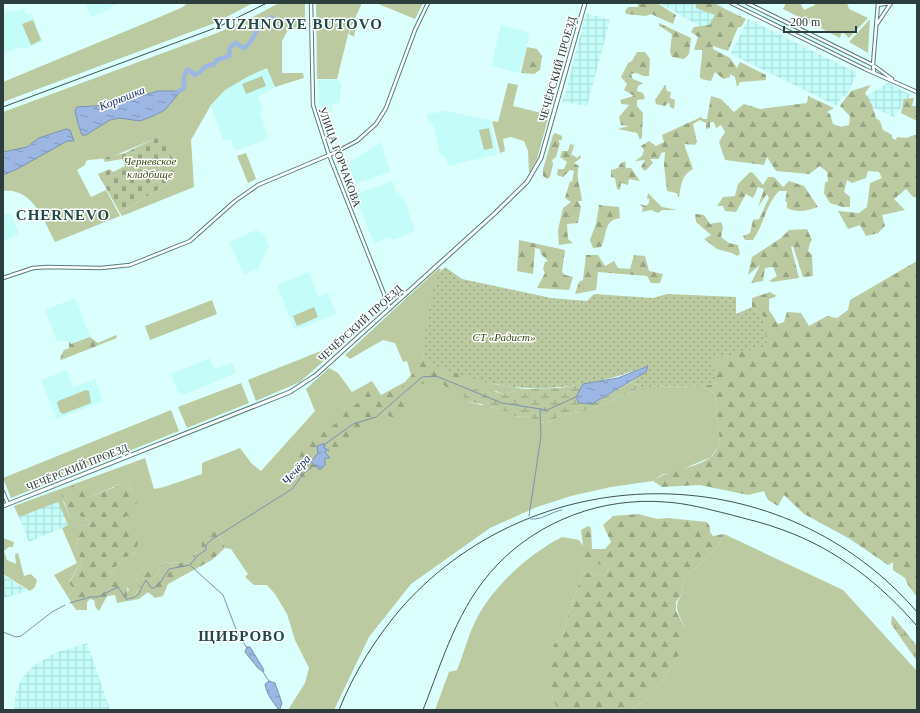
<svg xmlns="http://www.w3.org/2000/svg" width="920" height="713" font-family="'Times New Roman',serif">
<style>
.built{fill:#c4fcf9}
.industrial{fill:url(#industrial-grid)}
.green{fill:#bbcaa0}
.forest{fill:url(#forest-firs)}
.wetland{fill:url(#wetland-marsh)}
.cemetery{fill:url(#cemetery-stones)}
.garden{fill:url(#garden-dots)}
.water{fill:url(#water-ripples);stroke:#7b92b2}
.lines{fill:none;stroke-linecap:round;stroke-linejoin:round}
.stream{stroke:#7b92b2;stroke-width:1}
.river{stroke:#9db7e4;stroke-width:4.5}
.tertiary-casing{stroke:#537c7b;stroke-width:4.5}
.secondary-casing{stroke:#537c7b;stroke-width:5}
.tertiary{stroke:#fff;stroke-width:2.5}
.secondary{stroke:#fff;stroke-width:3}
.rail{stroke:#3f5352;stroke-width:1}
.labels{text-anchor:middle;stroke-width:3;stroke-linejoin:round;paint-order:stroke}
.street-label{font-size:11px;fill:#2b3d3c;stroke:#fff}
.park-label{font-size:11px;font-style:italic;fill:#394911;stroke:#fff}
.water-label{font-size:12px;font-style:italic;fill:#153167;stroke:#fff}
.district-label{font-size:15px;font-weight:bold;letter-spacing:1px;fill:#1f4847;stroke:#fff}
</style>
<defs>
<pattern id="industrial-grid" width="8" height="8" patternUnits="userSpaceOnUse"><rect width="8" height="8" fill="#c4fcf9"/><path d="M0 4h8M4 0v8" fill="none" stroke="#a9d9d6"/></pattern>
<pattern id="forest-firs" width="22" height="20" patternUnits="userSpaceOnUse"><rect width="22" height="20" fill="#bbcaa0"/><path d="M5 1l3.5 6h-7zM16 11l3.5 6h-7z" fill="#98a584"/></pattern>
<pattern id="wetland-marsh" width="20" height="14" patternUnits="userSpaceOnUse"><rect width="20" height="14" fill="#bbcaa0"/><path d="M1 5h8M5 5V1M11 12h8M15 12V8" fill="none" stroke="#98a584"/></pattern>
<pattern id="cemetery-stones" width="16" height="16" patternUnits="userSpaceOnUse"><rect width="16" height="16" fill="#bbcaa0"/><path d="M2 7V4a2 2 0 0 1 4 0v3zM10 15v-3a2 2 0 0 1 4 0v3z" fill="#98a584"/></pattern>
<pattern id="garden-dots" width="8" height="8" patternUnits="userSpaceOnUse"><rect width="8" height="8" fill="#bbcaa0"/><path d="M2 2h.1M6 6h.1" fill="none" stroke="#98a584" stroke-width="1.8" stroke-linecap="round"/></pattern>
<pattern id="water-ripples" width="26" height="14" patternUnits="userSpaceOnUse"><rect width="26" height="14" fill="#9db7e4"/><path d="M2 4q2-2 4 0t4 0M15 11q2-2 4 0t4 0" fill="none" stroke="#8096ba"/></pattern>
</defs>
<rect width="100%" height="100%" fill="#dbfffd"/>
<path class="built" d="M88 3H120L110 7V9L91 17 86 4Z
M24 8 26 14 31 13 43 41 27 48H22L21 47 3 54V12L13 10 14 12Z
M501 25 530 33 519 73 491 66Z
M268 68 275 87 258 97 263 110 260 112 268 137 267 139 238 150 234 148 231 139 223 140 211 106 225 90 249 76Z
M337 79 341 83 340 103 331 104 332 111 322 115 319 103 318 80Z
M446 111 490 120 498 154 448 166 446 158 440 154 433 124 428 122 427 114Z
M381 142 390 172 356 184 348 163Z
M392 181 396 192 404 199 415 231 394 240 389 237 374 243 356 198 360 193Z
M3 214H11L19 234 3 241Z
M256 230 264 234 269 246 258 268 244 275 229 242Z
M309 272 318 296 328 293 336 314 295 330 277 285Z
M75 298 90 337 71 344 68 341H57L45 310Z
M210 358 214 369 233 363 236 373 183 395 182 392 178 393 171 374Z
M67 370 73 387 95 379 103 401 57 419 41 380Z"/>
<path class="industrial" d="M659 3H715L723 6 709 31Z
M586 13 610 20 587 106 563 102Z
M748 19 857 73 846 97 842 95 837 106 731 54Z
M888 83 911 95 894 117 859 101Z
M58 501 68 525 29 542 19 517Z
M3 575 28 591 3 598Z
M87 643 110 710H14L16 692 22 678 33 666 55 653Z"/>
<path class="green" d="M187 3H253L215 23 3 102V82L155 19 183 7Z
M279 3H305V29L288 30 282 41V73H303L304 78 275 87 267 68 249 76 225 90 211 105 191 140 194 187 122 216 120 213 180 176 161 136 109 158 89 160 86 161 85 165 77 170 91 197 106 190 120 216 55 242C44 221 33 187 3 191V112L217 33 249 19Z
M316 3H362L350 29 355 30 354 37 349 34 350 29 349 31 337 79H317Z
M376 3H423L415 19Z
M786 3H800L804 10 815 5 814 3H847L849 9 868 18 849 38 842 31 840 38 783 9Z
M870 19 868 53 849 42Z
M33 20 41 40 31 45 22 24Z
M262 76 266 86 246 94 242 84Z
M508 83 518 85 513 106 549 115 537 159 529 173 528 151 524 141 511 137 503 139 505 151 500 153 492 121 498 122Z
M489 128 493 148 484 150 479 130Z
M246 153 256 179 248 183 237 156Z
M439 268 441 270 430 303 423 359 431 365 494 384 524 389 503 394 496 391 467 402C475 403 508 412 511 411L512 417C522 416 531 416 540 423L551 421 562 415 589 410 642 387 703 386 715 394 720 444 711 457 678 471 661 475 653 481 611 487 571 496 537 507 490 528 411 584 369 637 334 710H288L305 683 309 668 295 640 287 614 275 594 267 585H254L245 577 248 574 231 549 225 548 217 530 201 550 194 554 191 560 184 563 163 562 156 577 152 578 136 573 139 587 134 598 126 597 129 589 110 573 123 559 136 552 134 537 124 519 131 490 129 480 90 497 63 501 70 518 76 514 86 519 90 524 80 527 79 537 74 547 82 561 69 582 74 589 68 597 54 575 77 563 62 528 68 525 58 502 19 517 14 506 145 458 154 489 164 487 202 474V463L240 448 252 464 261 471 315 411 306 389 329 368 338 373 352 392 372 381 381 395 405 382 411 375 407 361 403 362 395 343 383 340 350 359 345 355Z
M212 300 217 314 150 340 145 326Z
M314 307 318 317 297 326 293 316Z
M331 347H333L335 351 300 382 256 401 248 380Z
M241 383 249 403 187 428 178 407Z
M86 390 89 391 91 403 63 414 60 412 57 403 58 401Z
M171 410 179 431 11 498 3 478Z
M724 534 843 590 917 671V710H631L651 696 677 659 685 628C678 611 672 609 683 592L682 585 684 577 703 562 718 546Z
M562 537 579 540 583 546V564L591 561 609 567 605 576 583 572 566 621 564 634 554 644 551 695 558 710H435L449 672 457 670C464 653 469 632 478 616 496 584 529 554 562 537Z
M3 538 14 542 13 547H9L4 551 7 560 16 564 15 554 18 553 24 576 31 574 37 580 35 587 30 591 3 574Z"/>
<path class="forest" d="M638 3H657L676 15 673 24 651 14 646 16 626 14 625 11 628 7H638Z
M696 3H713L746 19 741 27H738L728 51 713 46V49L730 58 737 68 740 62 766 75V80L740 82 737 87 735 77 730 74V77L723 79 715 72 711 81 701 79C698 73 703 59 702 50H694L698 37 691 32 694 27 709 25 715 15 696 8Z
M659 23 691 38 689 54 684 59 672 57 670 52 672 34 659 26Z
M527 47 537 49 542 56 540 70 534 74 522 73 521 72Z
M637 52H645L650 59 649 76H643L637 73 631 74 633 79 643 83 638 86 637 91 643 93 645 99 637 100V106L643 113 642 137 640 140 637 133 618 129 629 126 621 125 619 117 629 105 622 104 620 100 634 96 624 90 627 84 621 77 628 63 632 61Z
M665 85 667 91 671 92 670 98 675 100 674 109 670 107 669 102 665 106 656 104 655 100Z
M871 85 865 93 872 105 876 118 880 121 883 130 892 135V138L896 140 897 137 906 138 917 134V195L914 198 906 189 894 199 905 210 882 215 885 226 878 233 866 236 860 225 848 229 838 211 859 213 867 207 870 183 882 178 879 172 868 171 866 178 852 183 847 180 844 192 850 197V207H843L830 203 824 193 825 183 828 181 827 172 820 166 809 174 776 171 767 157 764 165 725 160 719 142 725 132 721 125 716 128 714 122H710V128L706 129V123L700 120 693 124 697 142 695 145 684 144 693 169C681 175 681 186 679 198L677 193 667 191 664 165 665 152 661 153 659 159H650L653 163 645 171 641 167 645 160 635 161 642 156 644 150 641 146 649 141 656 146 664 142 662 135 701 117 703 119H707L711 96 721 99 734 112 744 104 760 109 807 103 808 96 834 108 827 112 830 114 833 124 841 127 849 125 850 116 840 106 851 91Z
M914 98 912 106H917V121L901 113 904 99Z
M555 133 562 136V140H559V143H560L556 157 552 160 553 164 550 177 547 179 543 176V169L553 135Z
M570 144 574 145 571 156 573 155 577 158 580 155 581 158 574 163 579 166C575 176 581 189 582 201H578L581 207 578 223 567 224 568 239 573 243 559 245 558 230 563 208 571 202 565 198 570 181 572 182 574 171 570 170 563 177 557 175 558 169H564L567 162 560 157 562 151H568Z
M625 161 626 168H631L640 181 629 179 628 185 621 183 620 190 617 189 615 178 611 177V170L618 168 620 164Z
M750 172 753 173 763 185 768 177H774L783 187 789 181 804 186 818 207C807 211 797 213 787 208V202L785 201 787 191H779C766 204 764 224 753 240H745L743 236 750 233 753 220 759 219 769 198 767 194 758 207 764 189 758 187 753 198 746 194 736 212 725 211 723 206H717L723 197 735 196 738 184Z
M648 193 662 207 677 210H662L658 213 651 210 642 212 643 207 639 204 646 206 649 203V199H647Z
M599 205 619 207 620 218C603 221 608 233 601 247L593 248 590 240 596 224Z
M695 214 704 215 710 224 721 222 723 227 721 237 729 243 738 245 740 254 737 256 732 253 717 249 704 239 711 235 696 222Z
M807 229 812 240 810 243 808 251 812 255 813 276 803 277 793 246 791 247 799 278 772 282 769 281 777 276 773 267 765 268 763 281 751 283 760 265 748 275 752 257 781 238 789 230Z
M519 240 565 250 562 272 565 275 573 277 569 290 537 288 545 273 543 269 545 262 548 261 541 254 540 249 535 248 533 274 517 271Z
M586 255H598L605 266 614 261 618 268 630 269 634 255 645 256 649 271 663 274 660 283H651L647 276 598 272 596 290 575 294 579 282 583 280Z
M917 261V597L908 585 905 578 893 570V562L888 565 850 539 804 514 784 495 778 506 768 500 764 491 748 495 700 485 662 487 653 481C669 469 695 469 711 457 715 454 717 448 720 444L715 394 703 386 717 383 711 359 764 317 752 307V298L770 292 777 296 769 299V310L778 324 784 322 787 312 801 313 809 326 827 316 837 318 848 310 850 300Z
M116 335 117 338 61 360 60 358 64 350 69 348V341L71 344 90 337 98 343Z
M423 359 431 365 469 376 459 387 452 392 436 378 430 382 417 385 403 399 408 403V412H401L392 418 385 413 371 424 354 433 335 453 323 472 309 481 300 476 296 465 301 452 318 435 335 424 347 410 364 399 363 390 371 385 379 397 405 385Z
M124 478 129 480 131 490 139 500 134 506V517L126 516 124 519 129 527 135 528 134 537H139L136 552 123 559 110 573C121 581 130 582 127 597L134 598 139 587 136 573 139 570 148 571 152 578 156 577 163 562 184 563 191 560 194 554 201 550 203 538 217 530 225 548 212 560 168 584 163 596 155 598 148 592 139 599 117 603 115 595 107 596 99 611 96 608 94 600 90 599 87 602V610H76L68 597 74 589 69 583 82 561 74 547 79 537 77 532 80 527 90 524 86 519 76 514 70 518 61 493 64 489 83 482 90 497 119 485 120 480Z
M638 514 657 519 668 518 707 522 710 527V532L713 536 724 534 718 546 703 562 684 577 682 585 683 592 676 602V611L685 628V636L677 659 651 696 631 710H558L551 695 548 664 554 644 564 634 566 621 583 572 605 576 609 567 591 562 586 566 583 564V546L581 530 588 526 591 528 592 549H605L611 542 603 525 613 516Z"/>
<path class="wetland" d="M631 382 642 387 589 410 562 415 551 421 539 423C531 416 522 416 511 417V411C502 413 495 405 485 408L482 404 467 402 462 395 475 389H486L503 394 524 389 560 388 583 384 576 398 592 404Z
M892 615 917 646V661L891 624Z"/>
<path class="cemetery" d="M162 135 180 176 120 213 98 174 110 169 113 172 125 166 122 159 105 162 103 158 125 153Z"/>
<path class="garden" d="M445 267 462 279 551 298 587 301 594 294 653 298 667 294 736 297V314L752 307 764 317 767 346 712 359 717 383 703 386 642 387 631 382 646 372 647 366C599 385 546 394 495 384 474 380 452 371 431 365L423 359C425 339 429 279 445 267Z"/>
<path class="water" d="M183 88 165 110 153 116 140 121 119 118 110 120 86 135H82L78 124 75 110 77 107 113 105 128 98 139 97 158 91H179Z
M66 129 70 130 74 141H67L19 168 3 175V152L27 147 39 138Z
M648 366 646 372 592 404 579 403 576 397 583 384 618 378Z
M322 444H325L324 448 329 450H326L325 452 330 458H325V465L320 470 311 462 318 453 317 446Z
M247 647H250L264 670 263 672 257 667 245 652Z
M269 681 275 683 282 703 280 709H278C273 702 266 693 265 684Z"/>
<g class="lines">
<path class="stream" d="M324 445 353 424 376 417 422 377 436 376 502 403 547 410 576 397
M529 516 541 436 540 409
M531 519C543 520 550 512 562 510
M191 566 223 595 237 632 247 648
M70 603 90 597H98L118 587 126 599C142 597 138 592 146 580L151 588H154L160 583 169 569 190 565 197 556 206 550V545L211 540 292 489 304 473 313 466
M3 632 16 637 21 636 52 612 65 605
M263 672 269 681"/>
<path class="river" d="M179 91 184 88V77L187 70H189L195 75C203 72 203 64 213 65L217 60 229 56 230 48 235 43 244 48C258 39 251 28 272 17"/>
<g class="tertiary-casing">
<path id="tertiary" d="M311 3 313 105 329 155 390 309
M731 3 865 69 917 92
M747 3 873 65 892 79
M878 5 890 3
M877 24 891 3
M874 73 873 65 878 3
M3 278 33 268 47 267 101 268 130 265 190 241 235 201 258 185 334 153 357 141 376 124 386 108 415 30 428 3
M3 492 8 504"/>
</g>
<g class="secondary-casing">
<path id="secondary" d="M3 506 290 392 316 375 493 215 527 182 541 158 585 3"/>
</g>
<use href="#tertiary" class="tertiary"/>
<use href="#secondary" class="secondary"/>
<path class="rail" d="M3 107 218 27 267 3
M339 710C354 672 377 636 404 605 541 454 784 457 917 612
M423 710C443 659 458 606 497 565 540 520 603 497 665 502 686 503 707 509 728 514 746 519 765 523 783 530 836 549 881 584 917 626"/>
</g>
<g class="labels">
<g class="street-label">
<text transform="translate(557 69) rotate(-74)" y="4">ЧЕЧЁРСКИЙ ПРОЕЗД</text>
<text transform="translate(340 157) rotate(70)" y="4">УЛИЦА ГОРЧАКОВА</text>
<text transform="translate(360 323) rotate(-42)" y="4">ЧЕЧЁРСКИЙ ПРОЕЗД</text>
<text transform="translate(77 467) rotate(-22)" y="4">ЧЕЧЁРСКИЙ ПРОЕЗД</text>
</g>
<g class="park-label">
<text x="150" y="165">Черневское<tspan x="150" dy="13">кладбище</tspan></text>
<text x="504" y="341">СТ «Радист»</text>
</g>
<g class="water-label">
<text transform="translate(122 98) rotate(-22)" y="4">Корюшка</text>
<text transform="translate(296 470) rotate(-48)" y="4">Чечёра</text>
</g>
<g class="district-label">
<text x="298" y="29">YUZHNOYE BUTOVO</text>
<text x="63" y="220">CHERNEVO</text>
<text x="242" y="641">ЩИБРОВО</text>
</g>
</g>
<rect width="920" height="713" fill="none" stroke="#2b3d3c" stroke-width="8"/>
<path d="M784 26v6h72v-6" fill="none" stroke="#2b3d3c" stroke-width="2"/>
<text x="790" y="26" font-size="12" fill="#2b3d3c" stroke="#ffffff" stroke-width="3" paint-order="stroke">200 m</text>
</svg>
